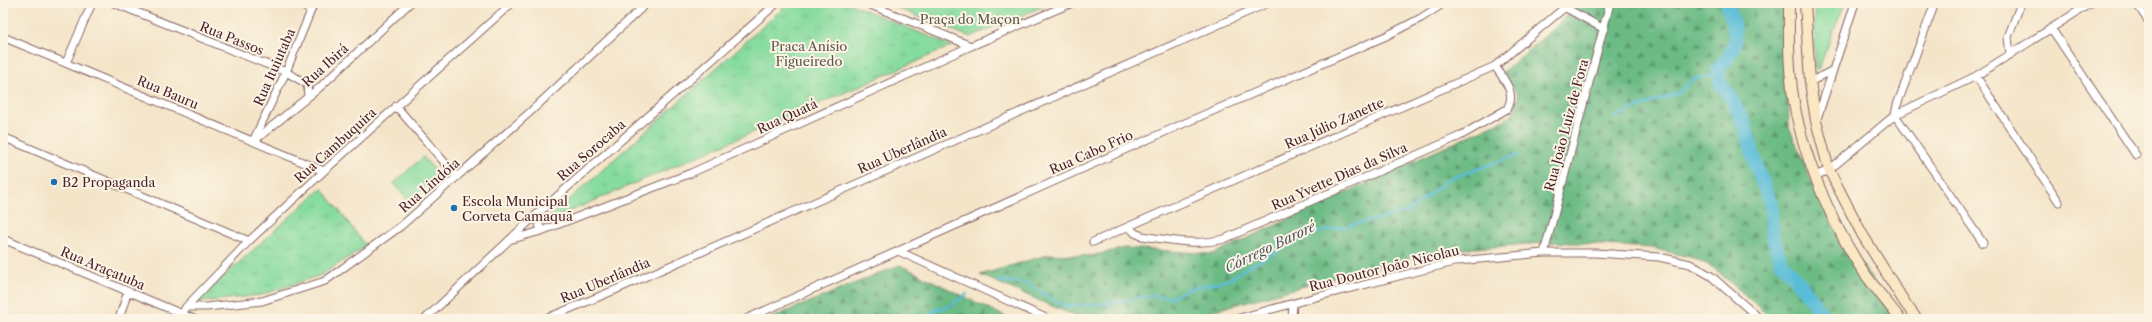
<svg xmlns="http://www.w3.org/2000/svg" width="2152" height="322" font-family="'Libre Caslon Text',serif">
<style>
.grass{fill:url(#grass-tufts);stroke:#687d64}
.forest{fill:url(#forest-firs);stroke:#5b6d58}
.pitch{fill:#86db9e;stroke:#687d64}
.water{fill:url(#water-ripples);stroke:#526e82}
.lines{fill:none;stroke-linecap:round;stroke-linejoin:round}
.stream{stroke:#5abdd8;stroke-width:2.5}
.river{stroke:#5abdd8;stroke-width:14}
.street-casing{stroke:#866462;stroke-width:9}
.secondary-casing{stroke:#866462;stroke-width:12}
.street{stroke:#fff;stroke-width:7}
.secondary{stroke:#fae7c3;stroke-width:10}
.poi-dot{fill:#1f6fb2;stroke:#fcf5e5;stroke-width:1.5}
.labels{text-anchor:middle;stroke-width:4;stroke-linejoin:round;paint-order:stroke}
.park-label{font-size:13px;fill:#5c574e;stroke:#fcf5e5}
.street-label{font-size:13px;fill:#4a1f2b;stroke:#fcf5e5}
.poi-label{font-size:13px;fill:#4a1f2b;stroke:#fcf5e5;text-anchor:start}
.water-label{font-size:14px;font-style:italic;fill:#505668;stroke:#fcf5e5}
</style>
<defs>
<pattern id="grass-tufts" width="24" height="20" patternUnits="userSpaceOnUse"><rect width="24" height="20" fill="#86db9e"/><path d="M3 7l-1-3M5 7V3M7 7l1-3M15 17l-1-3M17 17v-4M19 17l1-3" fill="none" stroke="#75bc88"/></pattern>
<pattern id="forest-firs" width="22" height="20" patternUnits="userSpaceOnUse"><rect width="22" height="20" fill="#6cbb85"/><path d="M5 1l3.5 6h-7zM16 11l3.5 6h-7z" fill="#5b976d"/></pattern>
<pattern id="water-ripples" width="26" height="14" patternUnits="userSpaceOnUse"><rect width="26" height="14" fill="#5abdd8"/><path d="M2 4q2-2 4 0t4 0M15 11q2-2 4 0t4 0" fill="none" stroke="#4c99af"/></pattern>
</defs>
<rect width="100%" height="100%" fill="#fcf5e5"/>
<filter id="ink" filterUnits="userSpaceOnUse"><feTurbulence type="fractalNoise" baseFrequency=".025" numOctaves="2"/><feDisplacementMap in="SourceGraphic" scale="8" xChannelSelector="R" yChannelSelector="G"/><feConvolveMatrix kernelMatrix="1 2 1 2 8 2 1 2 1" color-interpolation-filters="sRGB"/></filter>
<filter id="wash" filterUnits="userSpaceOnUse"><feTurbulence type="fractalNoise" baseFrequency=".012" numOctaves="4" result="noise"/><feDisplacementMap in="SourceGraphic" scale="16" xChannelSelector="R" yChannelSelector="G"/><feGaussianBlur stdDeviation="0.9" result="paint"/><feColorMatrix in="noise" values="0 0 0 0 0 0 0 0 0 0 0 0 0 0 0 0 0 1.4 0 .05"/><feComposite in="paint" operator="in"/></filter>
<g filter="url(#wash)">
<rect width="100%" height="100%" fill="#f4e5c9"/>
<path class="grass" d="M789 3H848L952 46 543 223Z
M884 3H1051L970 37Z
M1814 3H1845L1818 70 1815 69Z
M322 188 366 246 321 275 261 295 194 303Z"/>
<path class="forest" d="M1577 3H1786L1789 127 1819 199 1898 319H1772L1714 268 1697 259 1652 248 1556 242 1436 251 1181 319H1082L980 275 1050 254 1091 256 1125 248 1213 254 1510 117 1517 106 1518 94 1502 73 1559 24Z
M900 265 1010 319H768Z"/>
<path class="pitch" d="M423 157 439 175 409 201 394 183Z"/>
<path class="water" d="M1728 3H1736L1735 52Z"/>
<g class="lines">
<path class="stream" d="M1614 117 1680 92 1693 79 1719 73
M998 281 1026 283 1064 306 1103 304 1150 296 1172 297 1188 289 1228 280 1246 268 1312 234 1408 212 1448 179 1518 155
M925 319 935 310 948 307 967 294"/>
<path class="river" d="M1727 3C1736 35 1743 42 1718 69L1720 83 1730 96 1745 126 1757 168 1771 204 1772 234 1781 262 1800 284 1825 319"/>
</g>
</g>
<g filter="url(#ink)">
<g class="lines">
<g class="street-casing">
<path id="street" d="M114 3 286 72 307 84 308 96
M295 3 311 10
M866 3 971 46
M1935 3 1897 105 1895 115 1983 243
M2136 3 2149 22
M1566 8 1604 29
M2051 28 2136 155
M3 37 324 171
M2010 55 2008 37 2021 3
M66 63 92 3
M1976 76 2059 202
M1810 82 1833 70
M396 106 457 177
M1817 119 1855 3
M3 137 249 241
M254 139 286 72 314 3
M254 141 319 88 410 3
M1815 176 1829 170 1895 115 1976 76 2091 3
M536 215 541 231
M1129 227 1135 233 1142 236C1170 240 1196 246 1224 239L1460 136 1507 109C1517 93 1504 80 1495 66
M3 239 194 319
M509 240 541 231 691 173 971 46 1072 3
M1093 242 1495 66 1570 3
M898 251 1048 319
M1544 253 1610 3
M186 307H207L262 301 325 281 401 226 529 113 647 3
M182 314 186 307 249 241 324 171 512 3
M119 319 128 291
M425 319 536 215 777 3
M545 319 615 290 1268 3
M746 319 1178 126 1386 36 1421 18 1444 3
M1236 319 1316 297 1458 261 1544 253H1595L1659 257 1690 264 1711 276 1760 319
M1292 319 1293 304"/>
</g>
<g class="secondary-casing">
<path id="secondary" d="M1789 3C1789 28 1788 54 1791 79 1796 141 1828 217 1861 268 1873 286 1887 302 1900 319
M1805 3 1810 82 1816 121 1829 170 1862 234 1905 303 1917 319"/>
</g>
<use href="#street" class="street"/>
<use href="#secondary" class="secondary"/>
</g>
</g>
<g class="poi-dot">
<circle cx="54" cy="182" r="4"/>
<circle cx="454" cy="208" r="4"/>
</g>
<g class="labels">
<g class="park-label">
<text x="970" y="24">Praça do Maçon</text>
<text x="809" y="51">Praca Anísio<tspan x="809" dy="15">Figueiredo</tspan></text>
</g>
<g class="street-label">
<text transform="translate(232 38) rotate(22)" y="5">Rua Passos</text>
<text transform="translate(325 65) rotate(-42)" y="5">Rua Ibirá</text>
<text transform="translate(274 67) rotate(-66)" y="5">Rua Ituiutaba</text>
<text transform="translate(168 92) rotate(23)" y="5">Rua Bauru</text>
<text transform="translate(787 116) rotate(-25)" y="5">Rua Quatá</text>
<text transform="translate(1334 123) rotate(-24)" y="5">Rua Júlio Zanette</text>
<text transform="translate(1566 125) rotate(-75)" y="5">Rua João Luiz de Fora</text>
<text transform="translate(335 145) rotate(-42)" y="5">Rua Cambuquira</text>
<text transform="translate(591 150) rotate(-41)" y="5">Rua Sorocaba</text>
<text transform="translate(902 150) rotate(-24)" y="5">Rua Uberlândia</text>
<text transform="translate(1091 152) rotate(-24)" y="5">Rua Cabo Frio</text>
<text transform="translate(1339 176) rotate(-24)" y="5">Rua Yvette Dias da Silva</text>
<text transform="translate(429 185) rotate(-41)" y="5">Rua Lindóia</text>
<text transform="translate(103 268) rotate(23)" y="5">Rua Araçatuba</text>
<text transform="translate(1384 268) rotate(-14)" y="5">Rua Doutor João Nicolau</text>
<text transform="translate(605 280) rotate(-23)" y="5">Rua Uberlândia</text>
</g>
<g class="poi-label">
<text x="62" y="187">B2 Propaganda</text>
<text x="462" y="206">Escola Municipal<tspan x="462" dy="15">Corveta Camaquã</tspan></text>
</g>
<g class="water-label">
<text transform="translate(1270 247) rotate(-26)" y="5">Córrego Baroré</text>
</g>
</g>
<rect width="2152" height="322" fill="none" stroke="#fcf5e5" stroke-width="16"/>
</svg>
